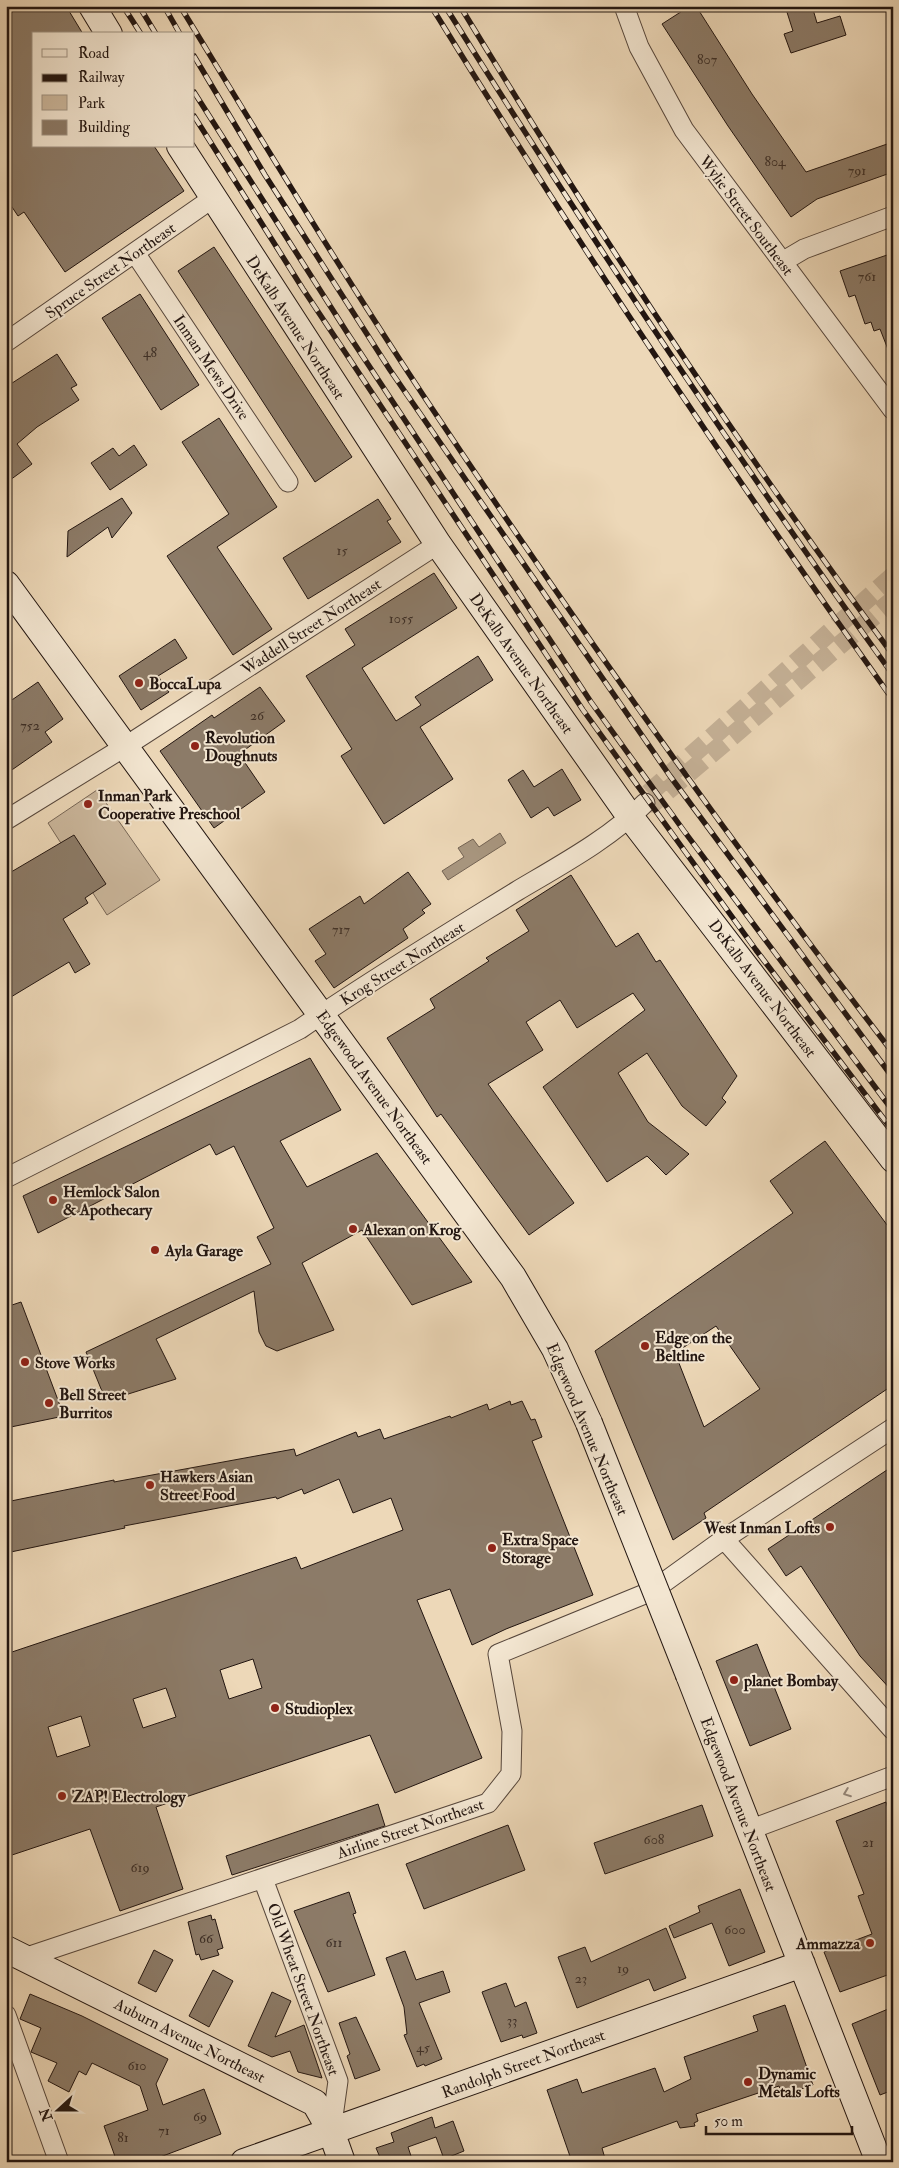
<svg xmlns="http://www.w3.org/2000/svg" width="899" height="2168" font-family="'IM FELL Double Pica',serif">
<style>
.green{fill:#cbb79c;stroke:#776656}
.water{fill:#a8967f;stroke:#736353}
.building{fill:#8c7b68;stroke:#231611;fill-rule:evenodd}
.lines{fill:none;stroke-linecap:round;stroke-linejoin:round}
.street-tunnel{stroke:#c5b197;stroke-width:19;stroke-dasharray:19 9;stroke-linecap:butt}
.street-casing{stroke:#56463b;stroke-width:21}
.secondary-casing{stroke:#231611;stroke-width:28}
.street{stroke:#f3e6d1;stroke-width:19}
.secondary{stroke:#f3e6d1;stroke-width:26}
.rail-casing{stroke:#231611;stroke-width:5.5}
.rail{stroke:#f3e6d1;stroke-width:4;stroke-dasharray:11;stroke-linecap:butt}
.secondary-bridge-casing{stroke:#231611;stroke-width:28;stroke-linecap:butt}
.secondary-bridge{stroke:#f3e6d1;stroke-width:26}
.oneway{stroke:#95887b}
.poi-dot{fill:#8f2418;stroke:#f3e6d1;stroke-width:2}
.labels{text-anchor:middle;stroke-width:4;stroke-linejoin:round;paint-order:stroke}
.number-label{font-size:14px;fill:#3d2f27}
.street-label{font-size:16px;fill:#231611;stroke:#f3e6d1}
.poi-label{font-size:16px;font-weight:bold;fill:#231611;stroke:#f3e6d1;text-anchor:start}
</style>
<rect width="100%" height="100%" fill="#edd8b8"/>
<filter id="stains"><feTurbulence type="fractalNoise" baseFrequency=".004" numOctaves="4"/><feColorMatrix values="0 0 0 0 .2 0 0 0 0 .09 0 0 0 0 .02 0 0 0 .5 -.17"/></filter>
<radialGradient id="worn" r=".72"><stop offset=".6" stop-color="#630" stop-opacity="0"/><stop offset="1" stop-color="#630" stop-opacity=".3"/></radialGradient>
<path class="green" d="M97 790 160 880 107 915 48 823Z"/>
<path class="water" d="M500 833 506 843 448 880 442 871 464 857 458 848 473 839 479 847Z"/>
<path class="building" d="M6 6H66L83 34H34V146H154L184 191 65 272 24 212 18 216 6 198Z
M690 6H696L752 94 806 172 893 142V172L817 199 791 217 728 126 662 24Z
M785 6H812L817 23 840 16 846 35 791 53 784 34 793 31Z
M214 247 352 457 315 482 178 271Z
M893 253V357H891L880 329 874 331 871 322 865 324 855 295 849 297 840 271Z
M140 294 199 385 161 410 102 318Z
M57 354 77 385 71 388 79 400 37 427 17 444 32 464 6 483V387Z
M219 418 277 507 217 547 272 629 233 655 167 556 229 514 182 442Z
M134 445 147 465 110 490 91 463 113 448 119 456Z
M122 498 132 513 112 538 108 527 67 557 68 531Z
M378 499 391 519 387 521 401 542 308 599 283 558Z
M434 573 457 608 362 668 396 721 421 705 415 697 478 656 493 680 420 727 453 779 384 824 341 756 352 749 306 676 355 645 345 629Z
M175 639 187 658 158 676 169 692 141 710 119 676Z
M38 682 63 719 45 732 52 742 6 774V704Z
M260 687 285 721 239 754 265 792 214 828 160 751 212 715 214 718Z
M562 769 581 800 554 816 548 807 531 818 508 780 523 770 534 787Z
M74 835 106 884 85 898 88 903 63 919 90 964 75 973 69 962 6 1000V875Z
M408 872 431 904 422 910 425 913 403 929 408 938 334 988 315 961 326 954 309 929 360 896 364 904Z
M571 875 616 947 638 933 656 962 660 960 737 1076 722 1098 726 1102 706 1126 682 1106 647 1053 618 1073 648 1122 689 1154 666 1175 647 1156 607 1182 543 1087 645 1010 633 993 577 1028 560 1000 526 1022 543 1050 488 1084 574 1203 529 1235 441 1114 437 1117 387 1038 435 1008 430 999 489 961 486 958 529 931 516 910Z
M310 1058 341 1110 280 1141 307 1187 377 1153 472 1282 412 1305 362 1230 302 1263 334 1330 277 1351 266 1346 259 1332 254 1291 156 1339 176 1379 106 1401 86 1352 271 1264 257 1237 274 1228 234 1146 216 1155 210 1144 38 1233 23 1196Z
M825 1141 893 1233V1385L704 1513 706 1518 673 1540 595 1351 793 1213 770 1181ZM716 1326 760 1389 704 1427 675 1353Z
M21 1302 64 1416 6 1428V1307Z
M510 1401 511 1405 522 1401 531 1420 535 1419 542 1437 532 1441 593 1595 506 1629 472 1645 450 1589 417 1600 482 1758 395 1793 370 1735 156 1807 183 1889 120 1911 90 1829 6 1857V1654L296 1557 301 1569 403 1530 391 1498 353 1513 339 1479 304 1494 302 1489 277 1499 276 1497 124 1526 125 1528 6 1553V1502L114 1480V1482L294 1449 296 1456 356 1432 358 1437 380 1429 384 1439 450 1416 451 1418 487 1404 489 1410ZM253 1659 262 1688 229 1699 220 1670ZM166 1688 176 1717 143 1728 133 1699ZM81 1716 90 1746 57 1757 48 1727Z
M893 1466V1692L860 1656 801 1566 786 1576 768 1549Z
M757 1644 791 1729 750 1746 716 1661Z
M886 1802 893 1824V1973L840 1992 824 1952 872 1934 858 1896 864 1894 836 1821Z
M378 1804 385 1826 232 1875 226 1856Z
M702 1805 713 1836 605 1874 594 1843Z
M508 1825 525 1870 424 1909 406 1864Z
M740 1889 765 1952 729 1966 712 1923 674 1938 669 1926 700 1912 698 1906Z
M349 1892 356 1913 353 1914 375 1975 328 1992 294 1911Z
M211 1915 212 1920 215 1919 223 1948 217 1950 219 1955 201 1960 199 1954 196 1955 188 1922Z
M666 1928 686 1978 654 1991 649 1979 577 2008 558 1957 585 1947 591 1962Z
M154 1950 173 1960 156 1992 138 1983Z
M405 1951 416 1980 443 1971 450 1992 419 2003 442 2059 425 2066 424 2064 417 2067 404 2035 407 2034 404 2007 386 1958Z
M213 1970 233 1981 209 2027 189 2016Z
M506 1983 515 2007 526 2002 537 2033 523 2038 522 2035 501 2042 482 1992Z
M272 1992 291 2001 275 2037 304 2025 322 2078 298 2072 290 2051 272 2057 248 2046Z
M30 1994 82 2016 168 2059 156 2084 163 2105 204 2089 221 2134 147 2162H117L104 2126 148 2110 140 2086 92 2063 86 2075 79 2071 69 2092 48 2081 57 2063 31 2052 41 2028 20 2019Z
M785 2005 813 2085 783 2095 779 2086 696 2114 698 2121 694 2123 695 2126 680 2128 677 2121 602 2148 606 2162H572L547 2090 577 2079 582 2093 655 2068 664 2092 691 2079 684 2057 758 2031 753 2016Z
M893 2007V2090L880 2095 852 2024Z
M356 2017 380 2070 355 2079 347 2056 350 2054 339 2023Z
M432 2117 435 2128 453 2121 464 2151 444 2159 436 2137 408 2147 413 2162H382L376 2148 394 2142 391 2133Z"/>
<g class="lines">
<path class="street-tunnel" d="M893 576 647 795 645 803H653L893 600"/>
<g class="street-casing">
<path id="street" d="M624 6 639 47 684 130 893 410
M135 253 288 482
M782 262 804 249 893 216
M6 342 213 198
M6 820 126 746 438 544
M6 1178 300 1029C371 980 444 936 517 891 559 866 611 838 645 803
M724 1539 893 1730
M749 1830 893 1776
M263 1879 338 2081 331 2131
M24 1958 488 1803 511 1774 512 1731 498 1654 652 1591 724 1539 893 1428
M6 2015 59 2162"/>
</g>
<g class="secondary-casing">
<path id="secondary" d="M92 6 109 34
M180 146 438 544 631 818 893 1159
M6 584 513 1277 555 1349 589 1423
M689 1675 879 2162
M6 1949 315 2103 331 2131 342 2162
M244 2162 802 1964"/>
</g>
<use href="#street" class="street"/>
<use href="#secondary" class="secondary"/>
<g class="rail-casing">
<path id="rail" d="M123 6 141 34
M139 6 156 34
M164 6 180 34
M180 6C260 137 339 268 423 395 572 619 728 839 893 1053
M431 6C577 243 731 473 893 700
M445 6C588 234 736 457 893 675
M460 6C595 228 738 446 893 655
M194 56 265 175 390 370 670 776 893 1078
M194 92 348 334 591 702 684 831 893 1111
M194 116 303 289 583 710 756 950 893 1131"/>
</g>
<use href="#rail" class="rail"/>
<g class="secondary-bridge-casing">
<path id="secondary-bridge" d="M589 1423 689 1675"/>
</g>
<use href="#secondary-bridge" class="secondary-bridge"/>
</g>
<defs><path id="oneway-chevron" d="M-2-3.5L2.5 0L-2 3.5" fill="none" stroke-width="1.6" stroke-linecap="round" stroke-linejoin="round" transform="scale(1.25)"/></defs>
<use class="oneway" href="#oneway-chevron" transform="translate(847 1793) rotate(159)"/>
<g class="poi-dot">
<circle cx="139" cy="683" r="5"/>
<circle cx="195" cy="746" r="5"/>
<circle cx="88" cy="804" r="5"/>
<circle cx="53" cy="1200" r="5"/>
<circle cx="353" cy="1229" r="5"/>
<circle cx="155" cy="1250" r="5"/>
<circle cx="645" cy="1346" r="5"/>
<circle cx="25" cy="1362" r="5"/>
<circle cx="49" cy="1403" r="5"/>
<circle cx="150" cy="1485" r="5"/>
<circle cx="830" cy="1527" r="5"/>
<circle cx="492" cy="1548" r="5"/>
<circle cx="734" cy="1680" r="5"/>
<circle cx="275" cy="1708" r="5"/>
<circle cx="62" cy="1796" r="5"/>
<circle cx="870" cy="1943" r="5"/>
<circle cx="748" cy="2082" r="5"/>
</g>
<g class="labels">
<g class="number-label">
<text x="707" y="64">807</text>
<text x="775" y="166">804</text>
<text x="857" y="175">791</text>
<text x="867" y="281">761</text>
<text x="150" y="357">48</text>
<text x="342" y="555">15</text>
<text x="401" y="623">1055</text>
<text x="257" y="720">26</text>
<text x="30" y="730">752</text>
<text x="341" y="934">717</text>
<text x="654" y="1844">608</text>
<text x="868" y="1847">21</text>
<text x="140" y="1872">619</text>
<text x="735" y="1934">600</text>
<text x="206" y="1943">66</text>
<text x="334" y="1947">611</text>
<text x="623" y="1973">19</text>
<text x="581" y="1983">23</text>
<text x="512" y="2025">33</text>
<text x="423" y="2052">45</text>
<text x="137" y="2070">610</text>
<text x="200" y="2121">69</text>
<text x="164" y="2135">71</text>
<text x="123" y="2142">81</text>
</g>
<g class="street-label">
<text transform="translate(747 215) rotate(53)" y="6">Wylie Street Southeast</text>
<text transform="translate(110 270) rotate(-35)" y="6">Spruce Street Northeast</text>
<text transform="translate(296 327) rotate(57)" y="6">DeKalb Avenue Northeast</text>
<text transform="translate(212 367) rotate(56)" y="6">Inman Mews Drive</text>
<text transform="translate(311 626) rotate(-33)" y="6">Waddell Street Northeast</text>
<text transform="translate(522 663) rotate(55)" y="6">DeKalb Avenue Northeast</text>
<text transform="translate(402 963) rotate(-32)" y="6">Krog Street Northeast</text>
<text transform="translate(763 988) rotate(53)" y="6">DeKalb Avenue Northeast</text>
<text transform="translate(375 1087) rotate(54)" y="6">Edgewood Avenue Northeast</text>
<text transform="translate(588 1429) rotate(67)" y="6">Edgewood Avenue Northeast</text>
<text transform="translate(739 1804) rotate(69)" y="6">Edgewood Avenue Northeast</text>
<text transform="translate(410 1828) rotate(-19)" y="6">Airline Street Northeast</text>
<text transform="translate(304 1989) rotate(70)" y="6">Old Wheat Street Northeast</text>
<text transform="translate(190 2040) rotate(27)" y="6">Auburn Avenue Northeast</text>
<text transform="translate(523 2063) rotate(-20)" y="6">Randolph Street Northeast</text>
</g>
<g class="poi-label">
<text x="149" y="689">BoccaLupa</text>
<text x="205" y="743">Revolution<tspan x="205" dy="18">Doughnuts</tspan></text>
<text x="98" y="801">Inman Park<tspan x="98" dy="18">Cooperative Preschool</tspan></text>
<text x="63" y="1197">Hemlock Salon<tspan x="63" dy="18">&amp; Apothecary</tspan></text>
<text x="363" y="1235">Alexan on Krog</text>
<text x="165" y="1256">Ayla Garage</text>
<text x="655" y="1343">Edge on the<tspan x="655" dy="18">Beltline</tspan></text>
<text x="35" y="1368">Stove Works</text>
<text x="59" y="1400">Bell Street<tspan x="59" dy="18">Burritos</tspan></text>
<text x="160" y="1482">Hawkers Asian<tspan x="160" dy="18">Street Food</tspan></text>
<text x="820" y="1533" text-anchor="end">West Inman Lofts</text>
<text x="502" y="1545">Extra Space<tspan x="502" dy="18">Storage</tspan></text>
<text x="744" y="1686">planet Bombay</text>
<text x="285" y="1714">Studioplex</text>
<text x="72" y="1802">ZAP! Electrology</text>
<text x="860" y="1949" text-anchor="end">Ammazza</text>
<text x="758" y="2079">Dynamic<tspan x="758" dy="18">Metals Lofts</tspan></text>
</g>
</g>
<rect width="899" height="2168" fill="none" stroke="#edd8b8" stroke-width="25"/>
<rect x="8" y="8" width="884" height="2153" fill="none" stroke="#231611" stroke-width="2.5"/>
<rect x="12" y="12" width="874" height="2143" fill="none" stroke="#231611"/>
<rect x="32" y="32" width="162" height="115" fill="#f3e6d1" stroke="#a09384"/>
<rect x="42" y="49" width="25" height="8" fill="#f3e6d1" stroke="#a09384"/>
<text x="78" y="58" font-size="15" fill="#231611">Road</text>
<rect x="42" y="74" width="25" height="8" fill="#231611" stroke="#a09384"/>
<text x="78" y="82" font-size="15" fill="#231611">Railway</text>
<rect x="42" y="95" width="25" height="15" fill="#cbb79c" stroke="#a09384"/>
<text x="78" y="108" font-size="15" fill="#231611">Park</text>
<rect x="42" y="120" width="25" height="15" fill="#8c7b68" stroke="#a09384"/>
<text x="78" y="132" font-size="15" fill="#231611">Building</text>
<g transform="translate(58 2110) rotate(249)" stroke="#f3e6d1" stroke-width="4" paint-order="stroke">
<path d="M0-4L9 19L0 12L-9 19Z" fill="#231611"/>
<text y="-8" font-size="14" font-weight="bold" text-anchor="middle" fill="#231611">N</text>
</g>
<path d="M706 2126v8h146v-8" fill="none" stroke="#231611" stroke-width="2.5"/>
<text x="714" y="2126" font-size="15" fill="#231611" stroke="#f3e6d1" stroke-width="4" paint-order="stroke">50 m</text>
<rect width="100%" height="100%" filter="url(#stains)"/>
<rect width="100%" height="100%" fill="url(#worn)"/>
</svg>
